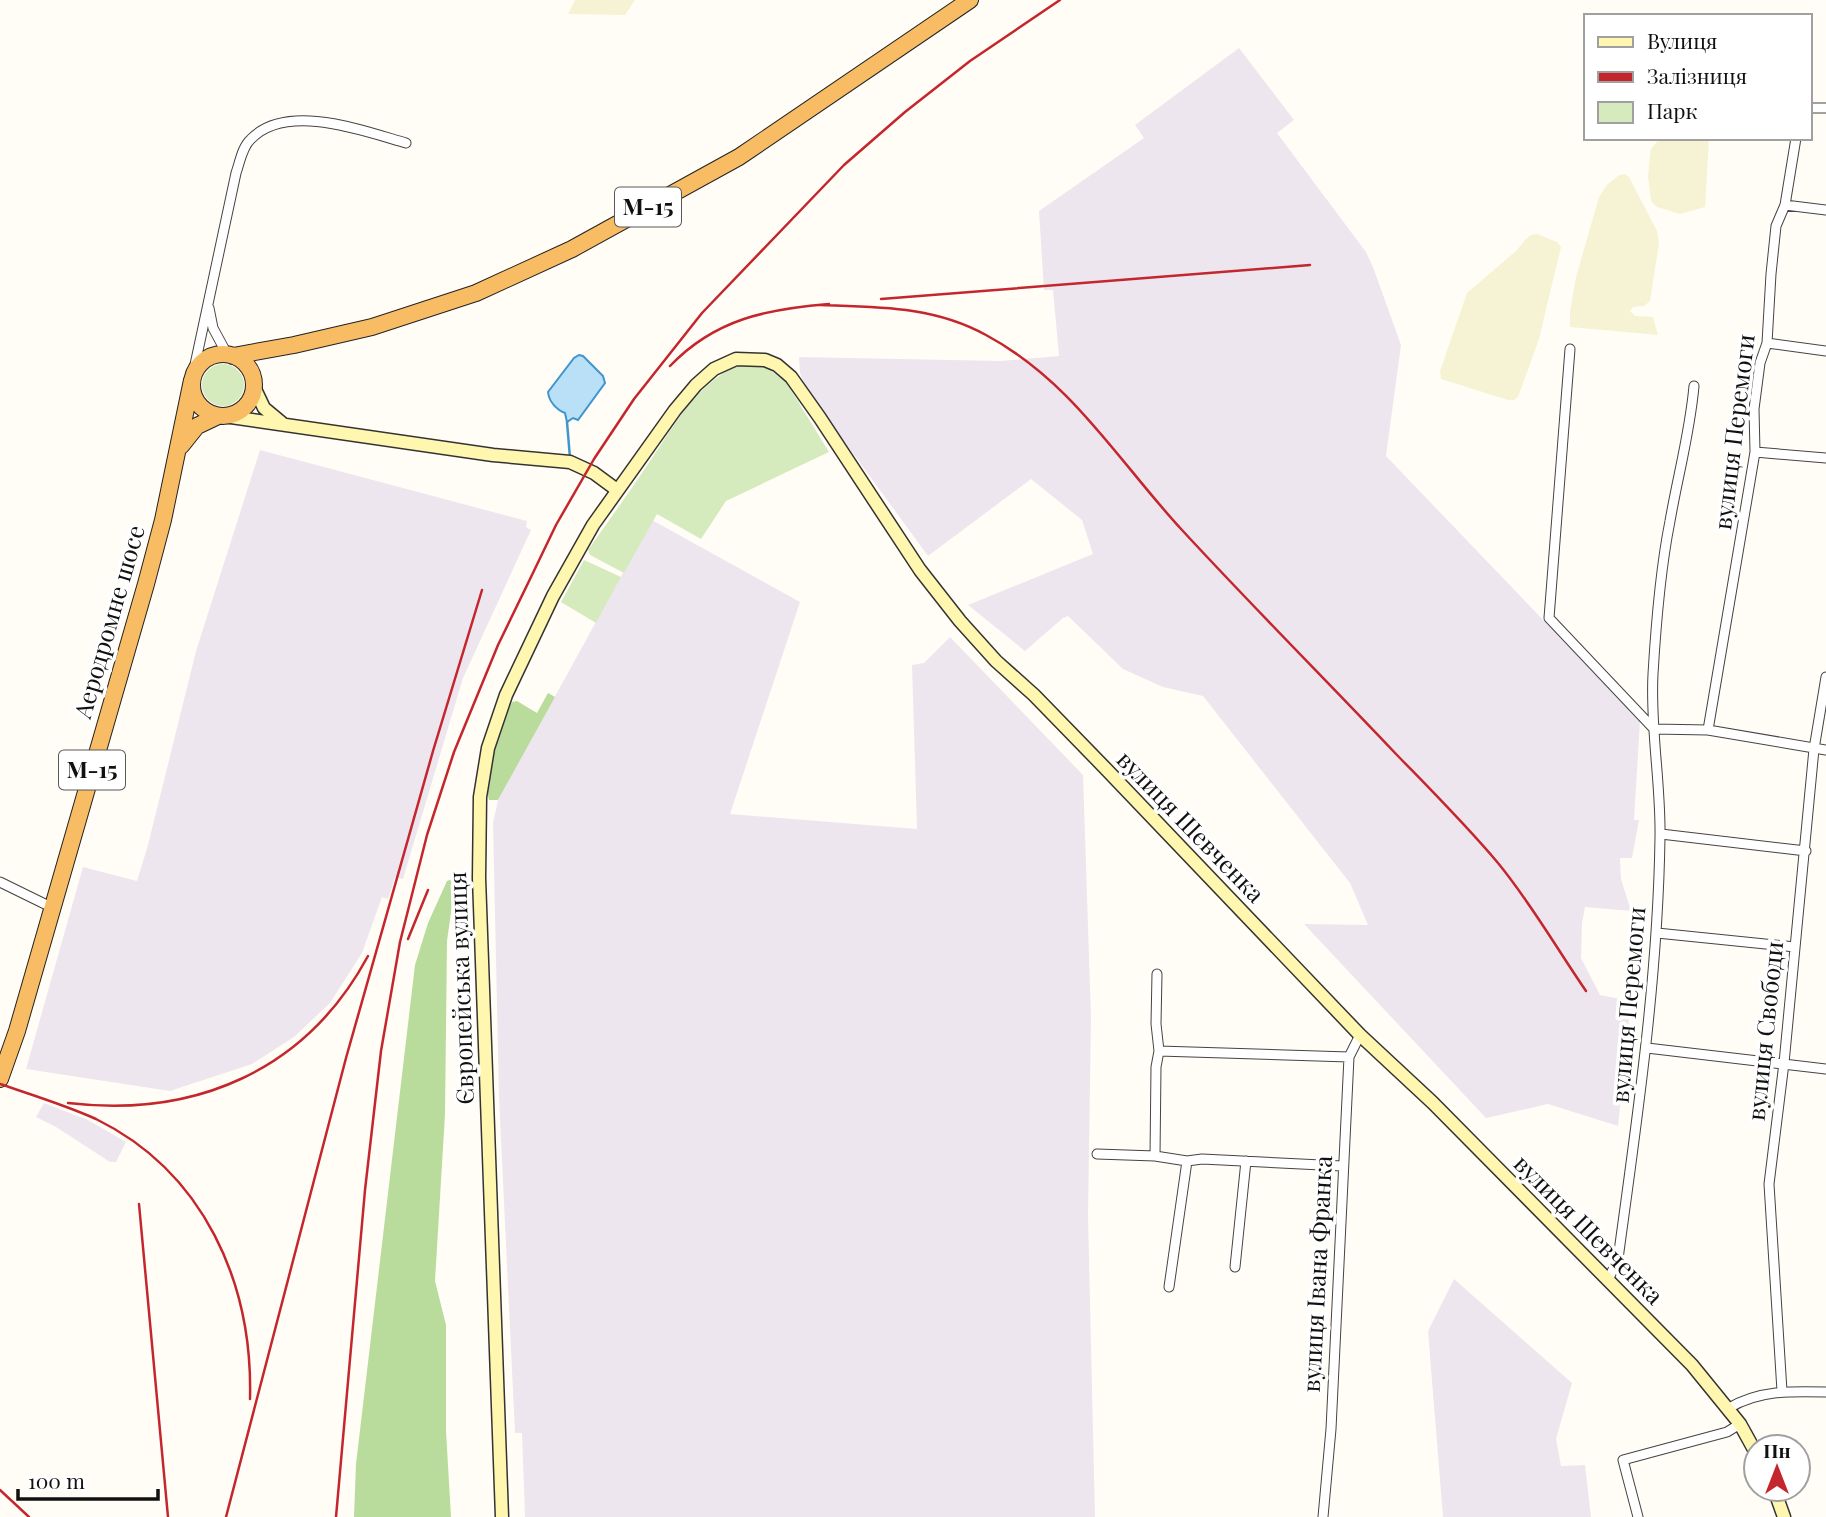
<svg xmlns="http://www.w3.org/2000/svg" width="1826" height="1517" font-family="'Playfair Display',serif">
<style>
.industrial{fill:#eee6ef}
.farmland{fill:#f6f3d4}
.green{fill:#d5ebbd}
.forest{fill:#b9dc9c}
.water{fill:#b9e0f7;stroke:#3f96cf;stroke-width:2}
.lines{fill:none;stroke-linecap:round;stroke-linejoin:round}
.stream{stroke:#3f96cf;stroke-width:2.5}
.minor-casing{stroke:#444;stroke-width:11}
.secondary-casing{stroke:#333;stroke-width:15}
.trunk-casing{stroke:#222;stroke-width:18}
.minor{stroke:#fff;stroke-width:9}
.secondary{stroke:#fff6b0;stroke-width:12}
.trunk{stroke:#f7bc64;stroke-width:16}
.rail{stroke:#c4262e;stroke-width:2.5}
.labels{text-anchor:middle;stroke-width:7;stroke-linejoin:round;paint-order:stroke}
.shield{fill:#fff;stroke:#585858;stroke-width:2}
.shield-label{font-size:23px;font-weight:bold;fill:#111}
.street-label{font-size:24px;fill:#111;stroke:#fff}
</style>
<rect width="100%" height="100%" fill="#fffdf5"/>
<path class="industrial" d="M1239 48 1294 120 1277 133 1366 252 1373 267 1401 345 1386 456 1640 721 1634 820H1639L1632 858H1620L1621 879 1631 911 1585 907 1582 923 1581 958 1600 995 1631 1001 1618 1126 1548 1104 1486 1118 1304 924 1368 925 1350 883 1203 696 1163 687 1123 669 1068 616 1063 618 1025 651 968 605 1093 554 1082 520 1031 479 928 556 825 415 806 388 800 373 799 357 1001 361 1059 356 1053 290H1044L1039 211 1144 138 1135 125Z
M260 450 527 521 526 527 531 530 463 678 403 879 395 877 388 899 382 897 362 953 330 1003 294 1037 252 1064 170 1091 26 1069 83 867 137 881 148 845 196 651Z
M652 520 800 602 730 814 917 829 912 665 924 663 950 637 1083 775 1091 1017 1088 1215 1095 1517H525L522 1433H515L499 1097 493 823 498 800Z
M44 1103 88 1120 126 1142 116 1162H110L56 1127 36 1117Z
M1454 1279 1572 1383 1556 1439 1561 1466 1585 1465 1591 1517H1443L1428 1331Z"/>
<path class="farmland" d="M575 0H635L625 15 568 14Z
M1660 138H1709L1705 207 1680 214 1657 207 1651 201 1648 176 1650 155 1651 149Z
M1625 174 1629 177 1657 231 1659 243 1650 301 1644 306 1633 307 1630 311 1635 316 1653 317 1658 335 1570 327V311L1576 277 1599 197 1607 185 1619 175Z
M1537 234 1557 242 1561 247 1539 339 1518 397 1514 400H1508L1441 379 1440 371 1467 293 1517 250 1525 240 1531 235Z"/>
<path class="green" d="M202 385a21 21 0 1 1 42 0a21 21 0 1 1-42 0Z
M742 364 763 365 786 382 829 452 726 501 701 539 657 514 624 573 590 555 588 550C607 523 626 497 644 470 672 430 695 382 742 364Z
M584 560 621 577 596 623 561 602Z"/>
<path class="forest" d="M548 693 555 697 498 800H489C481 773 500 727 512 702L517 701 537 713Z
M452 879 455 884 447 941 445 1114 435 1281 446 1325V1431L451 1517H354L356 1464 415 965 428 923 447 881Z"/>
<path class="water" d="M579 355 583 356 603 376 605 383 578 420 573 418 567 422 565 413C557 410 549 402 548 392L574 358Z"/>
<g class="lines">
<path class="stream" d="M567 422 570 458"/>
<g class="minor-casing">
<path id="minor" d="M1810 108H1826
M1785 205 1826 210
M209 308 213 328 227 354
M1767 343 1826 351
M1570 349 1549 618 1654 729
M193 374 236 173C240 162 242 147 251 139 287 102 364 131 406 143
M1755 452 1826 458
M1654 729 1708 730 1826 750
M1708 730 1755 452 1754 409 1760 363 1767 343 1771 274 1776 226 1785 205 1796 138
M1661 834 1806 851
M0 882 53 908
M1657 933 1795 947
M1647 1048 1826 1069
M1159 1051 1349 1057
M1097 1154 1155 1156 1187 1161 1202 1159 1342 1166
M1155 1156 1156 1067 1159 1051 1156 1024 1157 974
M1235 1267 1246 1161
M1608 1280 1618 1259C1637 1119 1658 979 1660 837 1661 783 1650 728 1653 674 1656 623 1660 571 1670 521 1678 475 1690 432 1694 386
M1169 1287 1187 1161
M1782 1391 1769 1184 1784 1063 1814 749 1826 677
M1729 1408C1759 1390 1792 1391 1826 1392
M1323 1517 1331 1429 1349 1057 1360 1035
M1638 1517 1623 1460 1727 1432 1740 1424"/>
</g>
<g class="secondary-casing">
<path id="secondary" d="M254 387 264 408 282 423
M224 416 493 455 570 462 594 473 617 490
M1774 1489 1784 1517
M502 1517 479 878 480 797 488 748 506 695 553 596 593 525 675 410 696 385 714 369 736 359 765 360 777 365 791 377 820 418 920 570 960 621 996 661 1034 695 1106 769 1360 1035 1433 1103 1692 1365 1740 1424 1756 1453"/>
</g>
<g class="trunk-casing">
<path id="trunk" d="M192 385a31 31 0 1 1 62 0a31 31 0 1 1-62 0Z
M233 356 294 345 372 327 476 293 572 249 739 157 970 0
M181 446 197 426 218 416
M0 1079 17 1031 146 584 163 520 192 380"/>
</g>
<use href="#minor" class="minor"/>
<use href="#secondary" class="secondary"/>
<use href="#trunk" class="trunk"/>
<path class="rail" d="M881 299 1310 265
M820 305C878 307 934 306 986 335 1072 381 1118 461 1182 530 1252 606 1325 679 1396 754 1431 790 1466 825 1498 863 1531 903 1557 949 1586 991
M670 366C715 319 767 309 829 304
M408 939 428 890
M0 1084C32 1095 65 1105 96 1119 204 1172 253 1283 250 1399
M68 1103C195 1118 306 1071 368 956
M139 1204 168 1517
M0 1490 29 1517
M226 1517 346 1058 433 751 482 590
M336 1517 365 1190 381 1051 400 942 427 835 454 752 498 645 531 577 556 525 594 459 634 399 702 313 844 165 905 112 970 61 1060 0"/>
</g>
<g class="labels">
<g class="shield">
<rect x="615" y="187.5" width="66" height="39" rx="5"/>
<rect x="59" y="750.5" width="66" height="39" rx="5"/>
</g>
<g class="shield-label">
<text x="648" y="215">М-15</text>
<text x="92" y="778">М-15</text>
</g>
<g class="street-label">
<text transform="translate(1735 432) rotate(-83)" y="8">вулиця Перемоги</text>
<text transform="translate(110 622) rotate(-74)" y="8">Аеродромне шосе</text>
<text transform="translate(1190 827) rotate(46)" y="8">вулиця Шевченка</text>
<text transform="translate(462 988) rotate(-92)" y="8">Європейська вулиця</text>
<text transform="translate(1629 1005) rotate(-85)" y="8">вулиця Перемоги</text>
<text transform="translate(1766 1031) rotate(-84)" y="8">вулиця Свободи</text>
<text transform="translate(1588 1230) rotate(45)" y="8">вулиця Шевченка</text>
<text transform="translate(1318 1274) rotate(-87)" y="8">вулиця Івана Франка</text>
</g>
</g>
<rect x="1584" y="14" width="228" height="126" fill="#ffffff" stroke="#a0a0a0" stroke-width="2"/>
<rect x="1598" y="37" width="35" height="10" fill="#fff6b0" stroke="#a0a0a0" stroke-width="2"/>
<text x="1647" y="49" font-size="21" fill="#111111">Вулиця</text>
<rect x="1598" y="72" width="35" height="10" fill="#c4262e" stroke="#a0a0a0" stroke-width="2"/>
<text x="1647" y="84" font-size="21" fill="#111111">Залізниця</text>
<rect x="1598" y="102" width="35" height="21" fill="#d5ebbd" stroke="#a0a0a0" stroke-width="2"/>
<text x="1647" y="119" font-size="21" fill="#111111">Парк</text>
<g transform="translate(1777 1468)"><circle r="33" fill="#ffffff" stroke="#a0a0a0" stroke-width="2"/>
<path d="M0-5L12 26L0 18L-12 26Z" fill="#c4262e"/>
<text y="-10" font-size="19" font-weight="bold" text-anchor="middle" fill="#111111">Пн</text>
</g>
<path d="M18 1489v10h140v-10" fill="none" stroke="#111111" stroke-width="3.5"/>
<text x="28" y="1489" font-size="21" fill="#111111" stroke="#ffffff" stroke-width="5" paint-order="stroke">100 m</text>
</svg>
